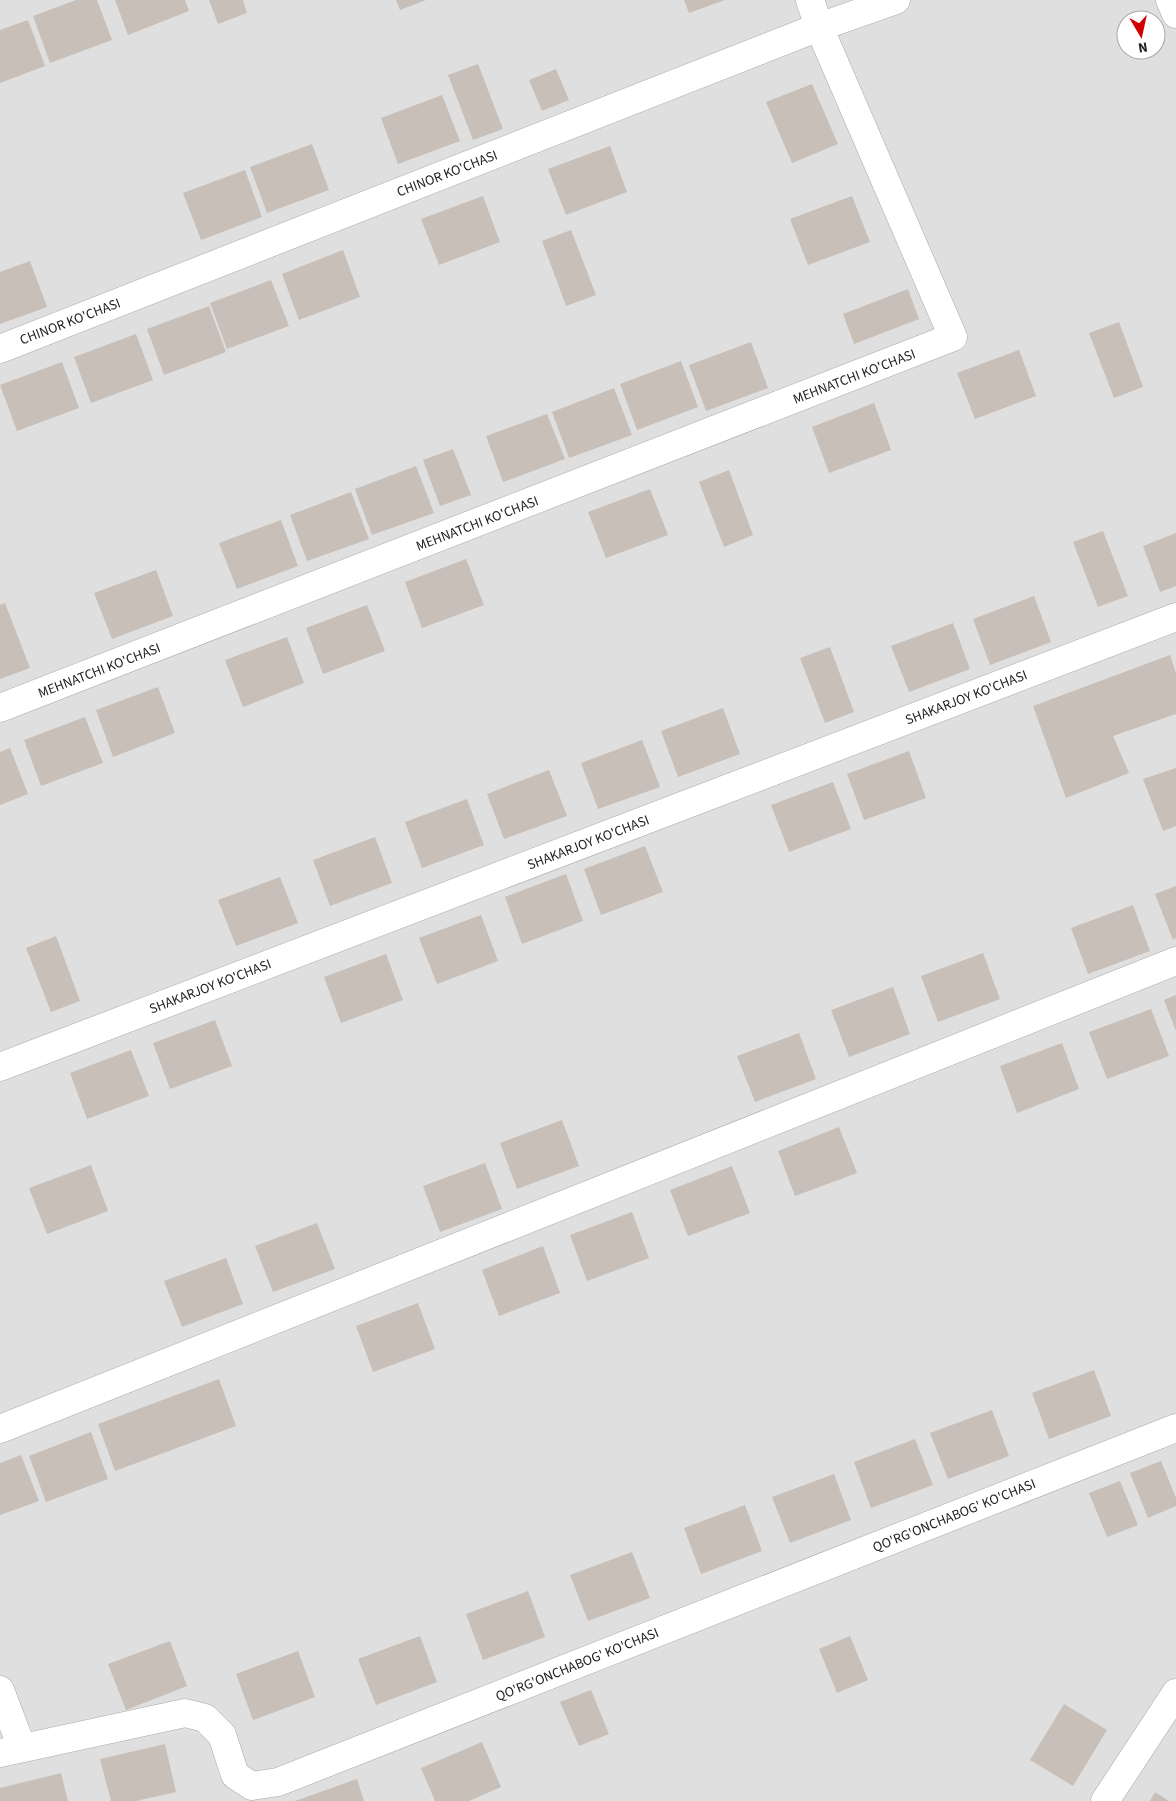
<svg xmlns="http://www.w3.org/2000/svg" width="1176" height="1801" font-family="'Source Sans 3',sans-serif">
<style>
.residential{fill:#e0dfdf;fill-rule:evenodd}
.building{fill:#c7bfb8}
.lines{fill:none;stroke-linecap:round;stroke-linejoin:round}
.minor-casing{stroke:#a9a9a9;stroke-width:29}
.minor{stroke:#fff;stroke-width:28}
.labels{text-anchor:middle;stroke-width:4;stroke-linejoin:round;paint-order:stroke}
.street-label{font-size:14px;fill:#222;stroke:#fff}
</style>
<rect width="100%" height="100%" fill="#f2efe9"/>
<path class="residential" d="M0 0H1176V1801H0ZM1126 20H1156V50H1126Z"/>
<path class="building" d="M76 0H97L112 40 50 63 33 16Z
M115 0H185L189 11 128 35Z
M209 0H243L247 13 218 24Z
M396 0H426L400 10Z
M684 0H725L689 13Z
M28 20 45 66 0 83V30Z
M478 64 503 129 473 140 448 75Z
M556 69 569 100 542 111 529 80Z
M812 84 838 144 792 163 766 102Z
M442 95 460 141 398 164 381 118Z
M312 144 329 190 267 213 250 167Z
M610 146 627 192 566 215 548 169Z
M245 170 262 217 201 240 183 193Z
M483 196 500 242 439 265 421 219Z
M852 196 870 242 808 265 790 219Z
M571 230 596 295 566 306 542 241Z
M343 250 360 297 299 320 282 274Z
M30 261 47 307 0 324V272Z
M271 280 289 326 227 349 210 303Z
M908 289 919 319 854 344 843 314Z
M209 306 226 352 164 375 147 329Z
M1119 322 1143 387 1114 398 1089 333Z
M136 334 153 380 91 403 74 357Z
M751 342 768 388 706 411 689 365Z
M1019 350 1036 396 975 419 957 373Z
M681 361 698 407 637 430 620 384Z
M62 362 79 408 17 431 0 385Z
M614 388 632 435 569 458 552 412Z
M874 403 891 450 829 473 812 427Z
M547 414 565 459 503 482 486 436Z
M453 449 471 495 440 506 423 460Z
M416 466 434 513 372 535 355 489Z
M729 470 753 535 724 547 699 482Z
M650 489 668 535 606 558 588 512Z
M351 492 369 539 307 561 290 515Z
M281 520 298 566 237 589 219 543Z
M1103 531 1128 596 1098 607 1073 542Z
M1176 533V586L1160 592 1143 546Z
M466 559 484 605 422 628 405 582Z
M156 570 173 616 112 639 94 593Z
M1034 596 1051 642 990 665 973 619Z
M5 603 30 668 0 679V605Z
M367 605 385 651 323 674 306 628Z
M953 623 970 669 909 692 891 646Z
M287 637 304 683 243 707 225 660Z
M830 647 854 712 825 723 800 658Z
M1170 655 1176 673V714L1113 736 1129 773 1066 798 1033 706Z
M158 687 175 733 113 757 96 710Z
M723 708 740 754 678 777 661 731Z
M85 717 103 763 41 786 24 740Z
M642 740 660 787 598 809 581 763Z
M10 748 28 794 0 805V752Z
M909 751 926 798 864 820 847 774Z
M1176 768V826L1163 831 1143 779Z
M549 770 567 816 504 839 487 794Z
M833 782 851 829 789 852 771 805Z
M467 799 484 845 422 868 405 822Z
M375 837 392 883 330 906 313 860Z
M645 846 663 892 601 915 584 869Z
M566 874 583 921 522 944 505 897Z
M280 877 298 923 236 946 218 900Z
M1176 886V938L1173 940 1155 894Z
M1133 905 1150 951 1088 974 1071 928Z
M481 915 498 961 437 984 419 938Z
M56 936 80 1001 51 1012 26 948Z
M983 953 1000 999 938 1022 921 976Z
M386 954 403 1000 341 1023 324 977Z
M893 987 910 1034 849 1057 831 1010Z
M1176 995V1031L1164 1000Z
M1151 1009 1169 1056 1107 1079 1089 1032Z
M215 1020 232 1066 170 1089 153 1043Z
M799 1033 816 1079 755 1102 737 1056Z
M1062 1043 1079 1089 1017 1113 1000 1066Z
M131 1050 149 1096 87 1119 70 1073Z
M562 1120 579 1166 517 1189 500 1143Z
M839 1127 857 1173 795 1196 778 1151Z
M485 1163 502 1209 440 1232 423 1186Z
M91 1165 108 1211 47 1234 29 1188Z
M732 1166 750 1213 688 1236 670 1190Z
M632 1212 649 1258 587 1281 570 1235Z
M317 1223 335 1269 273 1292 255 1246Z
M543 1246 560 1293 499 1316 482 1270Z
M226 1258 243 1304 182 1327 164 1281Z
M418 1303 435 1349 373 1372 356 1326Z
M1094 1370 1111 1416 1049 1439 1032 1393Z
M219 1379 236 1426 115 1471 98 1424Z
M992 1410 1009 1456 948 1479 930 1433Z
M91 1432 108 1479 46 1502 29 1456Z
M915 1439 933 1485 871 1508 854 1462Z
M21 1455 39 1501 0 1515V1463Z
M1161 1461 1176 1498V1506L1148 1518 1130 1473Z
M834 1474 851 1520 790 1543 772 1497Z
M1120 1481 1138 1525 1107 1537 1089 1493Z
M745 1505 762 1551 701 1574 684 1528Z
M632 1552 650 1598 588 1621 570 1575Z
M528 1591 545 1637 483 1660 466 1614Z
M420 1636 437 1682 376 1705 358 1659Z
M850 1636 868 1680 837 1693 819 1649Z
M170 1641 187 1686 126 1710 108 1664Z
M298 1651 315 1697 253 1720 236 1674Z
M591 1690 609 1734 579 1746 560 1702Z
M1064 1704 1107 1730 1073 1786 1030 1760Z
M482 1742 501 1787 469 1801H435L421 1768Z
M165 1744 176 1792 136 1801H111L100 1759Z
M61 1773 68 1801H0V1788Z
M357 1779 364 1801H295Z
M1155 1792 1169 1801H1150Z"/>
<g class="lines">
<g class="minor-casing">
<path id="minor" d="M1170 0 1176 14
M0 349 819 27 896 0
M0 708 953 337 819 27 810 0
M0 1067 1176 617
M0 1429 1176 961
M0 1690 22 1748
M0 1753 185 1713 205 1718 222 1735 235 1775 252 1786 278 1782 1176 1428
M1105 1801 1176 1693"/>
</g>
<use href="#minor" class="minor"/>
</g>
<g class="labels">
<g class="street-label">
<text transform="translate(447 173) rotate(-21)" y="5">CHINOR KO'CHASI</text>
<text transform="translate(70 321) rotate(-21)" y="5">CHINOR KO'CHASI</text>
<text transform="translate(854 376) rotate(-21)" y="5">MEHNATCHI KO'CHASI</text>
<text transform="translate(477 523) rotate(-21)" y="5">MEHNATCHI KO'CHASI</text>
<text transform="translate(99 670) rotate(-21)" y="5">MEHNATCHI KO'CHASI</text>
<text transform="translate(966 697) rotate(-21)" y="5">SHAKARJOY KO'CHASI</text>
<text transform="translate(588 842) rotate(-21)" y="5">SHAKARJOY KO'CHASI</text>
<text transform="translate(210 986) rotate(-21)" y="5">SHAKARJOY KO'CHASI</text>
<text transform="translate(954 1515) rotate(-22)" y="5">QO'RG'ONCHABOG' KO'CHASI</text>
<text transform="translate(577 1664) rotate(-22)" y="5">QO'RG'ONCHABOG' KO'CHASI</text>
</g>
</g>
<g transform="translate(1141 35) rotate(171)"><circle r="24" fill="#ffffff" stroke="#a7a7a7"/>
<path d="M0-4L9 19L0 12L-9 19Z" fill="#d40000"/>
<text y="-8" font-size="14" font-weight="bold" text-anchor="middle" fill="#222222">N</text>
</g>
</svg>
